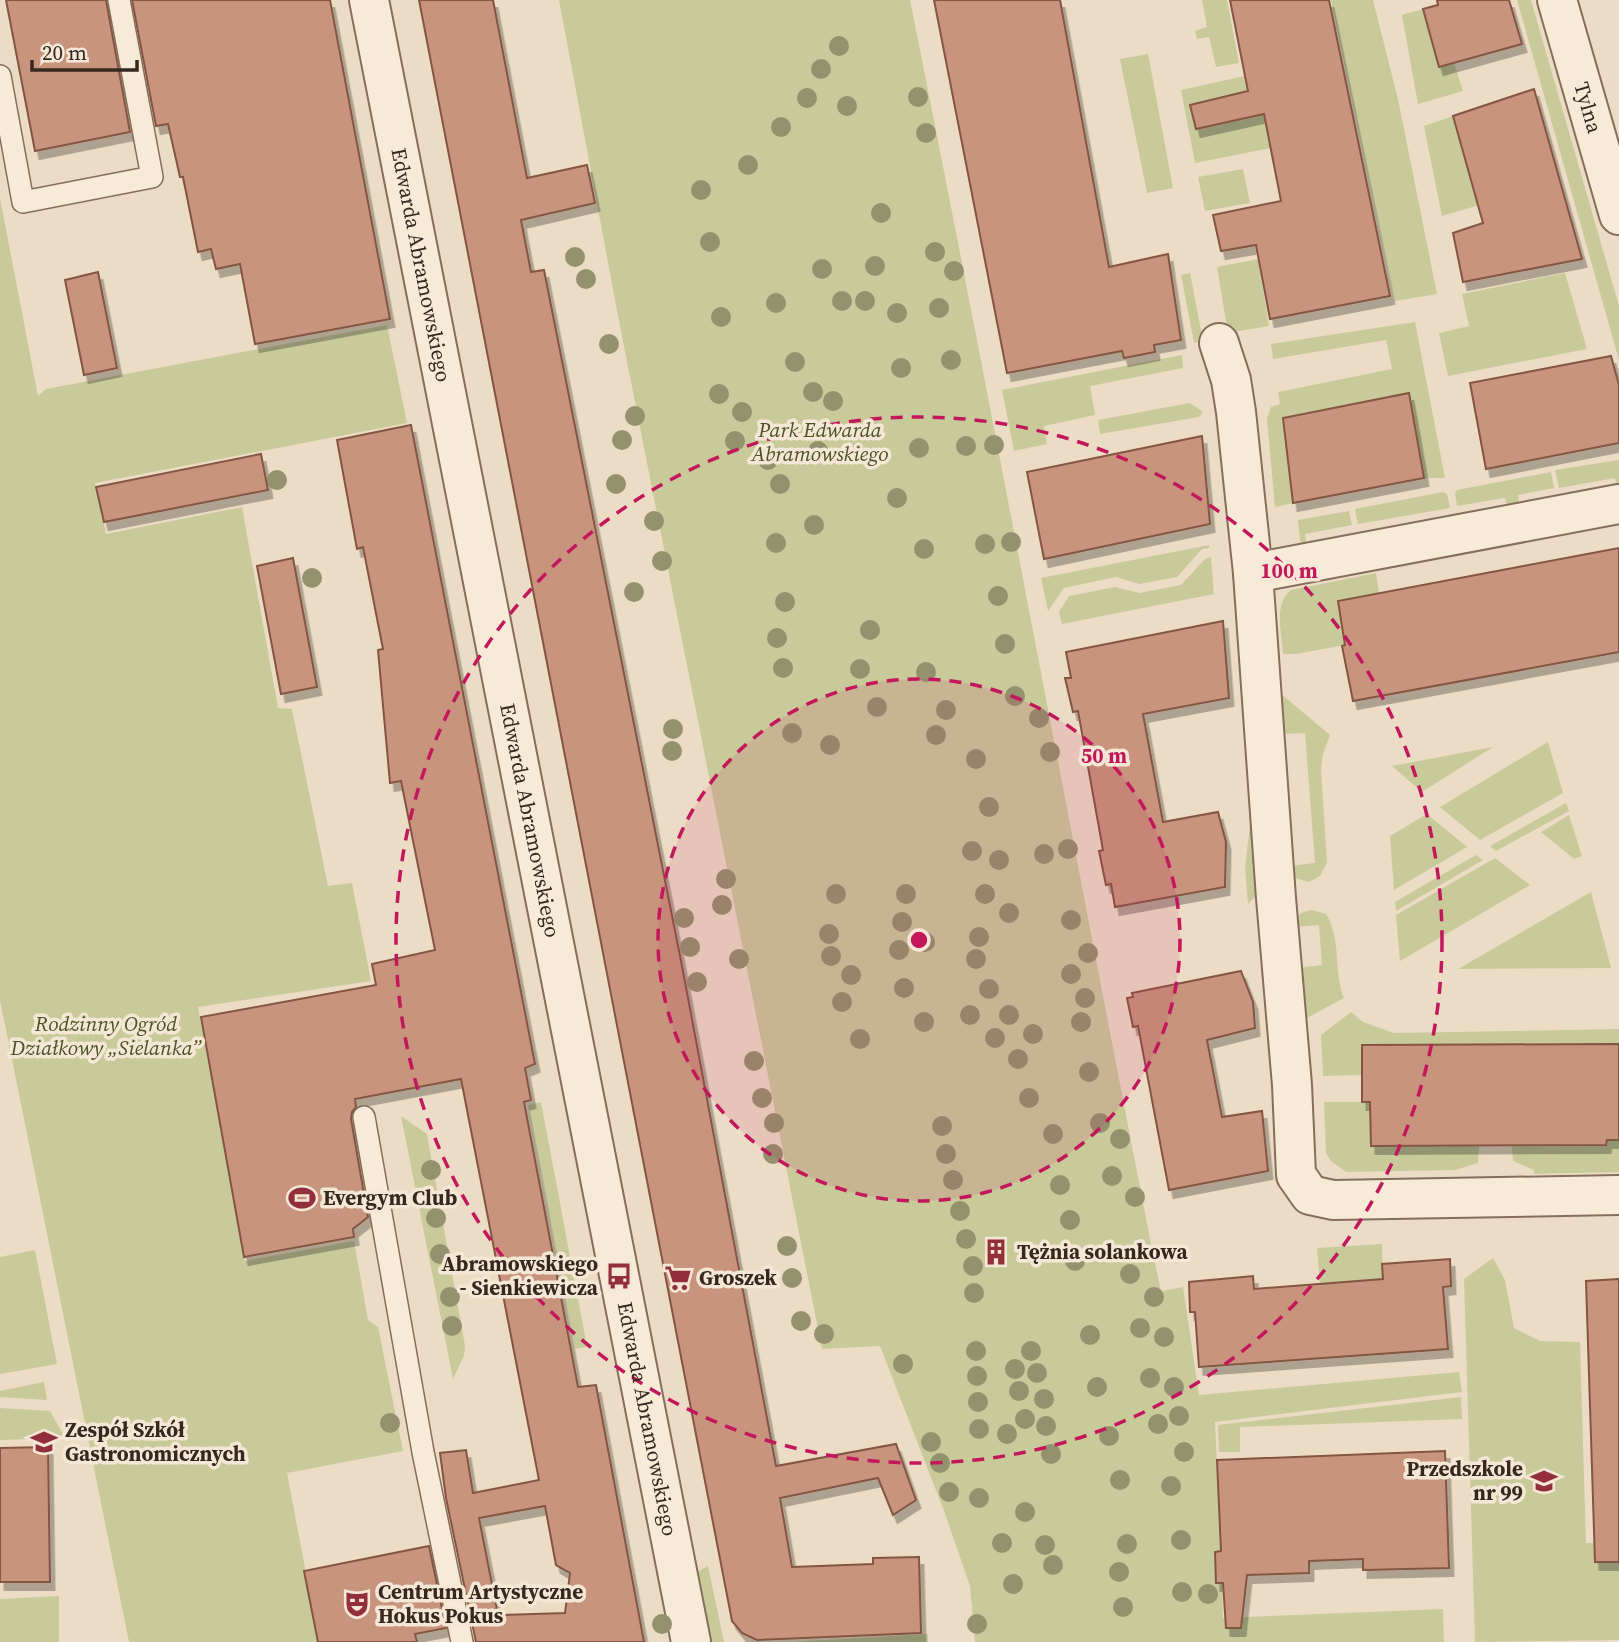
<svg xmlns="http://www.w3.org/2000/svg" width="1619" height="1642" font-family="'Source Serif 4',serif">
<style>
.green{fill:#c9ca9a}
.building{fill:#c8947d;stroke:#845643;stroke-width:2;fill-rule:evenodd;filter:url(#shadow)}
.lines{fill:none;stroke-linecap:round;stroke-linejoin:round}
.service-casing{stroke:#866e5c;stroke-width:24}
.minor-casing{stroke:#866e5c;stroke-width:42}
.service{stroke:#f7ebd8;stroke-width:21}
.minor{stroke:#f7ebd8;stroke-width:38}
.tree{fill:#94916e}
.ring{fill:none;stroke:#c2185b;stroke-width:3.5;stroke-dasharray:12 9}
.labels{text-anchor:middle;stroke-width:7;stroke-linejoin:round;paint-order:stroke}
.street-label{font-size:21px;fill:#37281f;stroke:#f4e7d5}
.park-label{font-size:21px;font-style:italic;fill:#4c5327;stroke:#f4e7d5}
.poi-label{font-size:21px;font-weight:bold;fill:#37281f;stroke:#f4e7d5;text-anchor:start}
.centre{fill:#c2185b;stroke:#f4e7d5;stroke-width:3.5}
.ring-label{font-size:21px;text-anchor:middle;font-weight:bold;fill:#c2185b;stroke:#f4e7d5;stroke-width:7;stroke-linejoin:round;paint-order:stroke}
</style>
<defs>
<filter id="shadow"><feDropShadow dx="4.5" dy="8" stdDeviation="0" flood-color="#0004"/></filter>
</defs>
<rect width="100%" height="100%" fill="#ecdcc5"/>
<path class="green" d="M559 0H910C994 419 1072 840 1154 1259L1161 1291 1183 1287 1199 1395 1459 1372 1462 1392 1215 1422 1221 1551 1215 1552 1216 1582 1222 1583 1223 1618 1443 1609 1444 1642H975L970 1586 944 1511 880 1346 822 1349 618 316Z
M1202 0H1227L1239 63 1216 67 1209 37 1197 39 1195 31 1207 27Z
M1331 0H1373L1398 99 1437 294 1395 301Z
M1517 0H1531L1619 306V360Z
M1423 9 1439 66 1454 63 1463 91 1418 104 1402 15Z
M1148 54 1173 188 1147 193 1120 59Z
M1245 76 1247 91 1214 99 1264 114 1271 148 1195 163 1181 90Z
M1453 116 1469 175 1493 201 1442 216 1424 126Z
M1243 169 1250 203 1205 211 1198 177Z
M0 198 38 396 46 389 387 325 407 423 95 483 106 534 242 507 278 708 292 709 328 886 352 883 371 981 198 1007 245 1261 354 1241 368 1320 378 1327 403 1451 287 1473 319 1642H129L0 1000Z
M1258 259 1269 326 1228 333 1217 267Z
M1190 273 1203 341 1194 343 1181 275Z
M1565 273 1587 349 1448 376 1439 333 1469 326 1462 294Z
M1415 322 1445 478H1424L1408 393 1283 418 1293 503 1275 507 1267 419 1271 407 1280 404 1278 392 1392 369 1386 340 1273 359 1271 344Z
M1182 355 1183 368 1090 386 1095 415 1044 426 1047 444 1014 451 1002 390Z
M1190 403 1203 412 1199 417 1100 434 1098 420Z
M1619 460V487L1617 488 1615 478 1559 488 1555 470Z
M1551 472 1554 488 1518 495 1520 508 1508 511 1505 498 1457 506 1455 493 1457 490Z
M1443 492 1447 494 1450 508 1358 524 1355 509Z
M1349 511 1352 525 1305 534 1307 549 1301 550 1298 520Z
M1209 545V548L1202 549 1177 577 1139 584 1116 577 1064 588 1048 611 1041 578Z
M1211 557 1214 594 1062 624 1059 612 1069 596 1115 587 1139 593 1181 585 1205 559Z
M1376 573 1379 593 1338 601 1345 645 1296 654H1283C1282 634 1273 603 1291 590Z
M1281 694 1330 735 1323 754 1321 769 1327 863 1320 876 1309 882 1295 878 1290 866 1315 863 1305 733 1281 734 1278 701Z
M1548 742 1563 793 1480 840 1440 807Z
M1493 747 1422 792 1392 766Z
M1566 803 1569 811 1496 851 1490 846Z
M1252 808 1260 892 1248 904 1245 868Z
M1427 814 1467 847 1394 890 1390 836Z
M1569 815 1582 856 1574 859 1541 832Z
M1476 855 1483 860 1396 911 1395 902Z
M1495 858 1530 885 1400 961 1396 915Z
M1591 892 1611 968 1458 969Z
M1312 910 1326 914C1342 939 1333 971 1344 998L1301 1021 1297 968 1322 965 1319 925 1296 927C1295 915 1300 912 1312 910Z
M1351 1012 1363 1022 1394 1033 1619 1029V1044L1362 1045V1075L1323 1076 1321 1035Z
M541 1102 587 1347 575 1349 528 1105Z
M1324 1102H1370L1479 1145 1478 1163 1455 1170 1346 1172 1331 1161 1326 1153Z
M401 1116 427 1134 465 1346 464 1356 453 1379Z
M1607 1140H1619V1172L1534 1174V1170L1513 1161 1512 1145H1606Z
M1382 1244 1383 1279 1320 1284 1317 1248Z
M35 1250 57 1364 0 1374V1257Z
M1493 1258 1505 1280 1514 1328 1540 1341 1580 1342 1586 1543H1619V1640L1475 1642 1464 1279Z
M44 1382 47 1400 0 1397V1391Z
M1461 1397 1462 1419 1240 1427V1452H1219L1218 1425Z
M0 1408 50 1411 65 1438 0 1440Z
M708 1566 724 1642H711L697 1572Z
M59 1596V1642H0V1599Z
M928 1634V1642H790Z"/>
<path class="building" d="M6 0H106L130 132 35 151Z
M132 0H330L390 319 255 344 240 264 216 269 211 249 198 252 183 177H180L168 124 156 126Z
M419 0H493L527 178 587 165 595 203 521 220 531 272 544 270 682 966 776 1466 896 1444 916 1500 893 1515 878 1478 780 1498 792 1567 873 1564V1558L919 1557 921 1633 757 1640 742 1633 732 1621Z
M934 0H1060L1109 267 1168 254 1181 340 1154 345 1155 352 1124 358 1122 351 1007 373Z
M1230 0H1329L1390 296 1270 319 1256 245 1221 251 1213 215 1281 201 1264 114 1196 129 1190 105 1248 91Z
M1437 0H1509L1522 44 1439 67 1423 9 1438 5Z
M1534 89 1582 259 1463 282 1453 233 1483 223 1453 116Z
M98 272 117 368 84 375 65 280Z
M1611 356 1619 385V443L1486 469 1470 383Z
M1409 393 1424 478 1293 503 1283 418Z
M411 425 535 1064 525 1068 531 1100 524 1102 578 1387 596 1385 644 1642H476L446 1498 440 1453 466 1450 473 1493 539 1480 461 1079 355 1099 356 1107 352 1112 351 1119 368 1217 353 1229 354 1237 244 1257 201 1017 376 985 372 964 435 950 401 781 390 783 378 650 383 649 363 547 357 549 337 440ZM545 1506 556 1565 570 1573 565 1613 498 1615 479 1518Z
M1202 436 1210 524 1044 559 1027 472Z
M261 454 268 490 104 522 96 487Z
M1619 548V652L1353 701 1342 646 1345 645 1338 601Z
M293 558 317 687 281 694 257 566Z
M1223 621 1229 698 1143 714 1163 822 1218 812 1226 842 1225 887 1115 907 1111 884 1106 885 1099 851 1103 850 1078 711 1073 712 1065 678H1071L1066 652Z
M1241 971 1253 1002 1255 1028 1207 1040 1222 1117 1262 1111 1268 1171 1169 1190 1138 1026 1133 1027 1127 998 1133 997 1132 993Z
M1619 1044V1140H1607L1606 1145 1371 1146 1370 1102H1362V1045Z
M1450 1259 1451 1286 1443 1287 1448 1349 1199 1367 1195 1312H1190L1189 1282 1253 1276 1254 1289 1383 1279 1382 1264Z
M1619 1279V1562H1595L1586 1281Z
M48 1447 50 1582H0V1448Z
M1445 1451 1449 1568 1363 1570V1559L1309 1561V1573L1247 1575 1241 1628H1226L1223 1583H1216L1215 1552 1221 1551 1217 1460Z
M429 1546 446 1628 415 1634 417 1642H318L304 1571Z"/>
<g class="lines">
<g class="service-casing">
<path id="service" d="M0 76 23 202 152 177 119 0
M364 1117 423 1452 462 1642"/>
</g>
<g class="minor-casing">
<g id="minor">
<path id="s1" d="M369 0 691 1642"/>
<path id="s2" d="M1557 0 1619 215"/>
<path d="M1219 343 1231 380 1236 412 1253 573 1276 898 1292 1085 1296 1175 1310 1195 1333 1200 1619 1195"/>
<path d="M1253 573 1619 504"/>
</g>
</g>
<use href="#service" class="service"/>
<use href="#minor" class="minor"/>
</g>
<g class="tree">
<circle cx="839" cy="46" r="10"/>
<circle cx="821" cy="69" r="10"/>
<circle cx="918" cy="97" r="10"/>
<circle cx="807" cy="98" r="10"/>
<circle cx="847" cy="106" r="10"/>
<circle cx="781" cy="127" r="10"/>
<circle cx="926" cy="133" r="10"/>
<circle cx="748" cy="165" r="10"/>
<circle cx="701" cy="190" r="10"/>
<circle cx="881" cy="213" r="10"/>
<circle cx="710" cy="242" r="10"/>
<circle cx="935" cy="252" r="10"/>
<circle cx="575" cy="257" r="10"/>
<circle cx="875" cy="266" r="10"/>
<circle cx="822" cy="269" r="10"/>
<circle cx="954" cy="271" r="10"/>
<circle cx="586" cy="279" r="10"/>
<circle cx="842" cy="301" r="10"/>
<circle cx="865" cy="301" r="10"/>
<circle cx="776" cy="303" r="10"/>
<circle cx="939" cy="308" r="10"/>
<circle cx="897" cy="313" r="10"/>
<circle cx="721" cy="317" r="10"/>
<circle cx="609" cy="344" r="10"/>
<circle cx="951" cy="360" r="10"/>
<circle cx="795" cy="362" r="10"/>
<circle cx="901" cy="368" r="10"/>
<circle cx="813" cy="392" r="10"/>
<circle cx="719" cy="394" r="10"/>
<circle cx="833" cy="401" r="10"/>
<circle cx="742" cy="412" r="10"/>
<circle cx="635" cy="416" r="10"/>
<circle cx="622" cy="440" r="10"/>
<circle cx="735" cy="441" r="10"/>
<circle cx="994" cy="445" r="10"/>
<circle cx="966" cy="446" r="10"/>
<circle cx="919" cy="448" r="10"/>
<circle cx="818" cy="451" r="10"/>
<circle cx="768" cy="460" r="10"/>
<circle cx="277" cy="480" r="10"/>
<circle cx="616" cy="484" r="10"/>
<circle cx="780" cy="484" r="10"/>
<circle cx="897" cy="498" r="10"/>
<circle cx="654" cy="521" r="10"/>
<circle cx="814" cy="525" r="10"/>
<circle cx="1011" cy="542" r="10"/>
<circle cx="776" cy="543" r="10"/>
<circle cx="985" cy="544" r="10"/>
<circle cx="924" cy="549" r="10"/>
<circle cx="662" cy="561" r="10"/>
<circle cx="312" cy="578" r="10"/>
<circle cx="634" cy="592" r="10"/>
<circle cx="998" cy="596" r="10"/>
<circle cx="785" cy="602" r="10"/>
<circle cx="870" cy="630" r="10"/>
<circle cx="777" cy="638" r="10"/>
<circle cx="1005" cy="644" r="10"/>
<circle cx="783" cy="668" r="10"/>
<circle cx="860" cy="669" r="10"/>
<circle cx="926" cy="672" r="10"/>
<circle cx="1015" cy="696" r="10"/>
<circle cx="877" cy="707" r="10"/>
<circle cx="946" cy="710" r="10"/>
<circle cx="1039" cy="718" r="10"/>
<circle cx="673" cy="729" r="10"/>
<circle cx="792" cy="733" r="10"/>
<circle cx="936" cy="735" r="10"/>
<circle cx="830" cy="745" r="10"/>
<circle cx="672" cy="751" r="10"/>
<circle cx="1050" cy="752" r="10"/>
<circle cx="976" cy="759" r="10"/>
<circle cx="989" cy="807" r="10"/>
<circle cx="1068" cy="849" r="10"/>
<circle cx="972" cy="851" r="10"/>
<circle cx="1044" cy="854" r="10"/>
<circle cx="999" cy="860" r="10"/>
<circle cx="726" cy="879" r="10"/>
<circle cx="836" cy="894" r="10"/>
<circle cx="906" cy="894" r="10"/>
<circle cx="985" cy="894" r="10"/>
<circle cx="722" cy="905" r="10"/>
<circle cx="1009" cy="913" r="10"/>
<circle cx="684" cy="918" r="10"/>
<circle cx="1071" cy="920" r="10"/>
<circle cx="902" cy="922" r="10"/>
<circle cx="829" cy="934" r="10"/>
<circle cx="979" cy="937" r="10"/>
<circle cx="925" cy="942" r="10"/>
<circle cx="690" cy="947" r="10"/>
<circle cx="899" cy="950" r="10"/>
<circle cx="1088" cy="953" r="10"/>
<circle cx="831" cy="956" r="10"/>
<circle cx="739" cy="959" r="10"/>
<circle cx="976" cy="959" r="10"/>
<circle cx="1071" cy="974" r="10"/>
<circle cx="851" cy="975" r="10"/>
<circle cx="697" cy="982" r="10"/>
<circle cx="904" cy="988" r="10"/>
<circle cx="989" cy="989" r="10"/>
<circle cx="1085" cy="998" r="10"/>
<circle cx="842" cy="1002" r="10"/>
<circle cx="970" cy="1015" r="10"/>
<circle cx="1009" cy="1015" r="10"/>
<circle cx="924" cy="1022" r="10"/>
<circle cx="1081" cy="1022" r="10"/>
<circle cx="1033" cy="1034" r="10"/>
<circle cx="995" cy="1038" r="10"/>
<circle cx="860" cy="1039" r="10"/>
<circle cx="1018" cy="1059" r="10"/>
<circle cx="754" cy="1061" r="10"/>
<circle cx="1089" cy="1072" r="10"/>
<circle cx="762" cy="1098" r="10"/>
<circle cx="1029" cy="1098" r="10"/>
<circle cx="774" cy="1123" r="10"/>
<circle cx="1100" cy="1123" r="10"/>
<circle cx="942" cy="1126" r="10"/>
<circle cx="1053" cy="1134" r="10"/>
<circle cx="1120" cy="1139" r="10"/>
<circle cx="773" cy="1154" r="10"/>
<circle cx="946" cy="1154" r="10"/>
<circle cx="431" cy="1170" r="10"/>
<circle cx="1112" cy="1176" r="10"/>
<circle cx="953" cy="1180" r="10"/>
<circle cx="1060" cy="1185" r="10"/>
<circle cx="1135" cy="1197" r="10"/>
<circle cx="960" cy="1211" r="10"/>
<circle cx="436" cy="1218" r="10"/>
<circle cx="1070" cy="1220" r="10"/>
<circle cx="966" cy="1239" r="10"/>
<circle cx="787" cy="1246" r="10"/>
<circle cx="440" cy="1254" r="10"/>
<circle cx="1075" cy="1261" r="10"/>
<circle cx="973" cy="1266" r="10"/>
<circle cx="1130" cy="1274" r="10"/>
<circle cx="792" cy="1278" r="10"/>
<circle cx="974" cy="1293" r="10"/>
<circle cx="450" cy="1297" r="10"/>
<circle cx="1154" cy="1297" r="10"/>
<circle cx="801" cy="1321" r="10"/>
<circle cx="452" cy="1326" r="10"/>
<circle cx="1140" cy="1328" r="10"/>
<circle cx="824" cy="1334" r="10"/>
<circle cx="1090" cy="1335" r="10"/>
<circle cx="1164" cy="1337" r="10"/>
<circle cx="976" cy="1351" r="10"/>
<circle cx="1031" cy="1351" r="10"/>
<circle cx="903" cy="1364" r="10"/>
<circle cx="1015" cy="1369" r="10"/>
<circle cx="1037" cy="1373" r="10"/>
<circle cx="977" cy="1376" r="10"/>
<circle cx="1150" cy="1378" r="10"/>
<circle cx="1097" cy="1387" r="10"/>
<circle cx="1174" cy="1387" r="10"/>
<circle cx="1019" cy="1391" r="10"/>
<circle cx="1044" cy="1399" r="10"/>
<circle cx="978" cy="1402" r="10"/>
<circle cx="1179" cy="1416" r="10"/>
<circle cx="1025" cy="1419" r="10"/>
<circle cx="390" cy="1423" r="10"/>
<circle cx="1158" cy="1424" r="10"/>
<circle cx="1046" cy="1426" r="10"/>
<circle cx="979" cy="1429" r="10"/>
<circle cx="1007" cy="1434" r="10"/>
<circle cx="1109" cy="1436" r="10"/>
<circle cx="931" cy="1442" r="10"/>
<circle cx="1184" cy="1452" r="10"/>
<circle cx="1051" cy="1454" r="10"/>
<circle cx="940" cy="1463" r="10"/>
<circle cx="1120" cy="1480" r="10"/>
<circle cx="1171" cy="1486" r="10"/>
<circle cx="949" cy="1492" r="10"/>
<circle cx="979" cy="1498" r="10"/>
<circle cx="1025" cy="1512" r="10"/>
<circle cx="1181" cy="1540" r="10"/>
<circle cx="1002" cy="1543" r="10"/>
<circle cx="1127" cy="1544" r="10"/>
<circle cx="1045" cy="1545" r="10"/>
<circle cx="1053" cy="1565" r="10"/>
<circle cx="1119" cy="1572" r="10"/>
<circle cx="1013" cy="1584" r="10"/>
<circle cx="1182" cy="1592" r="10"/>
<circle cx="1208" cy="1594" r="10"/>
<circle cx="1123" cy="1607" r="10"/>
<circle cx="662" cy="1624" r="10"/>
<circle cx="977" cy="1624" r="10"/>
</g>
<circle cx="919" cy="940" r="261" fill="#c2185b" fill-opacity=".12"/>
<g class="ring">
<circle cx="919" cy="940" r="261"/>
<circle cx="919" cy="940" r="523"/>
</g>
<defs>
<g id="stadium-bare" transform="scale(2.1)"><path d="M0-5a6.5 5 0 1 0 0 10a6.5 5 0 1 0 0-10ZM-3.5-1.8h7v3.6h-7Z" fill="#922f3a" stroke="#f4e7d5" stroke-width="2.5" paint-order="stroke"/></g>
<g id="building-bare" transform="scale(2.1)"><path d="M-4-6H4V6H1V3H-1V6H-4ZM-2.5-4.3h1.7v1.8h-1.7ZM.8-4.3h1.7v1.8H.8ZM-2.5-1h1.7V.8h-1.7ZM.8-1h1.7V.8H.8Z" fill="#922f3a" stroke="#f4e7d5" stroke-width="2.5" paint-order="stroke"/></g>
<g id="bus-bare" transform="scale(2.1)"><path d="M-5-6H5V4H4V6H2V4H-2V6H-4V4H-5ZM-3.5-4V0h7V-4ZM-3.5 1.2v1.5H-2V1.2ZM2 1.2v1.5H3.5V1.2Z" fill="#922f3a" stroke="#f4e7d5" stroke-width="2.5" paint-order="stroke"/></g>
<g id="supermarket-bare" transform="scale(2.1)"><path d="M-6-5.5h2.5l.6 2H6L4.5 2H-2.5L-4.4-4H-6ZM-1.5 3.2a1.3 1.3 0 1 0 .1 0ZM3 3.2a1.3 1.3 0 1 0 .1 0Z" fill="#922f3a" stroke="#f4e7d5" stroke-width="2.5" paint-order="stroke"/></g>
<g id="school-bare" transform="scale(2.1)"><path d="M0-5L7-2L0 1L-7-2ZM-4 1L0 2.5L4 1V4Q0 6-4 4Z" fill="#922f3a" stroke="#f4e7d5" stroke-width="2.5" paint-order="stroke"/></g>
<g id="theatre-bare" transform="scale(2.1)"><path d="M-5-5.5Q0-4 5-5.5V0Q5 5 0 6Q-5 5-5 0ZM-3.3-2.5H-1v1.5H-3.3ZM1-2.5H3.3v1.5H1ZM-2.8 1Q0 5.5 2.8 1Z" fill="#922f3a" stroke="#f4e7d5" stroke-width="2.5" paint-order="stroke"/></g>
</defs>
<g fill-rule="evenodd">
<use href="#stadium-bare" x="302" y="1198"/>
<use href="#building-bare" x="996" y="1252"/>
<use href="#bus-bare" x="619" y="1276"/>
<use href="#supermarket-bare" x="678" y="1278"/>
<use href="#school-bare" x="44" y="1442"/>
<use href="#school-bare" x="1544" y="1481"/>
<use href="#theatre-bare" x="357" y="1604"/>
</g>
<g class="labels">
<g class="street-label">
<text dy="7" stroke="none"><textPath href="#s2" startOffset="112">Tylna</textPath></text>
<text dy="7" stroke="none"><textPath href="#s1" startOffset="270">Edwarda Abramowskiego</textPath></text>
<text dy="7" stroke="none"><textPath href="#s1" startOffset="836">Edwarda Abramowskiego</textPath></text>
<text dy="7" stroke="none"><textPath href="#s1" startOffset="1446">Edwarda Abramowskiego</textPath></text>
</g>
<g class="park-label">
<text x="820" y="437">Park Edwarda<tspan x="820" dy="24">Abramowskiego</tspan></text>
<text x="106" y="1031">Rodzinny Ogród<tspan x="106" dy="24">Działkowy „Sielanka”</tspan></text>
</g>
<g class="poi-label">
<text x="323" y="1205">Evergym Club</text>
<text x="1017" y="1259">Tężnia solankowa</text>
<text x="598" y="1271" text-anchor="end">Abramowskiego<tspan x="598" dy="24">- Sienkiewicza</tspan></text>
<text x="699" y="1285">Groszek</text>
<text x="65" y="1437">Zespół Szkół<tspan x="65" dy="24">Gastronomicznych</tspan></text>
<text x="1523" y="1476" text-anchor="end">Przedszkole<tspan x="1523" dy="24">nr 99</tspan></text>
<text x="378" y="1599">Centrum Artystyczne<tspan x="378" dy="24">Hokus Pokus</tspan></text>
</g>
</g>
<circle cx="919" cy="940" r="10" class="centre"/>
<g class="ring-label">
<text x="1289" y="578">100 m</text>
<text x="1104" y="763">50 m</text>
</g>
<path d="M32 60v10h105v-10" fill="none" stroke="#37281f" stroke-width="3.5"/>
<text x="42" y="60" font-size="21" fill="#37281f" stroke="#f4e7d5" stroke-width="5" paint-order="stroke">20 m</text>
</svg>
